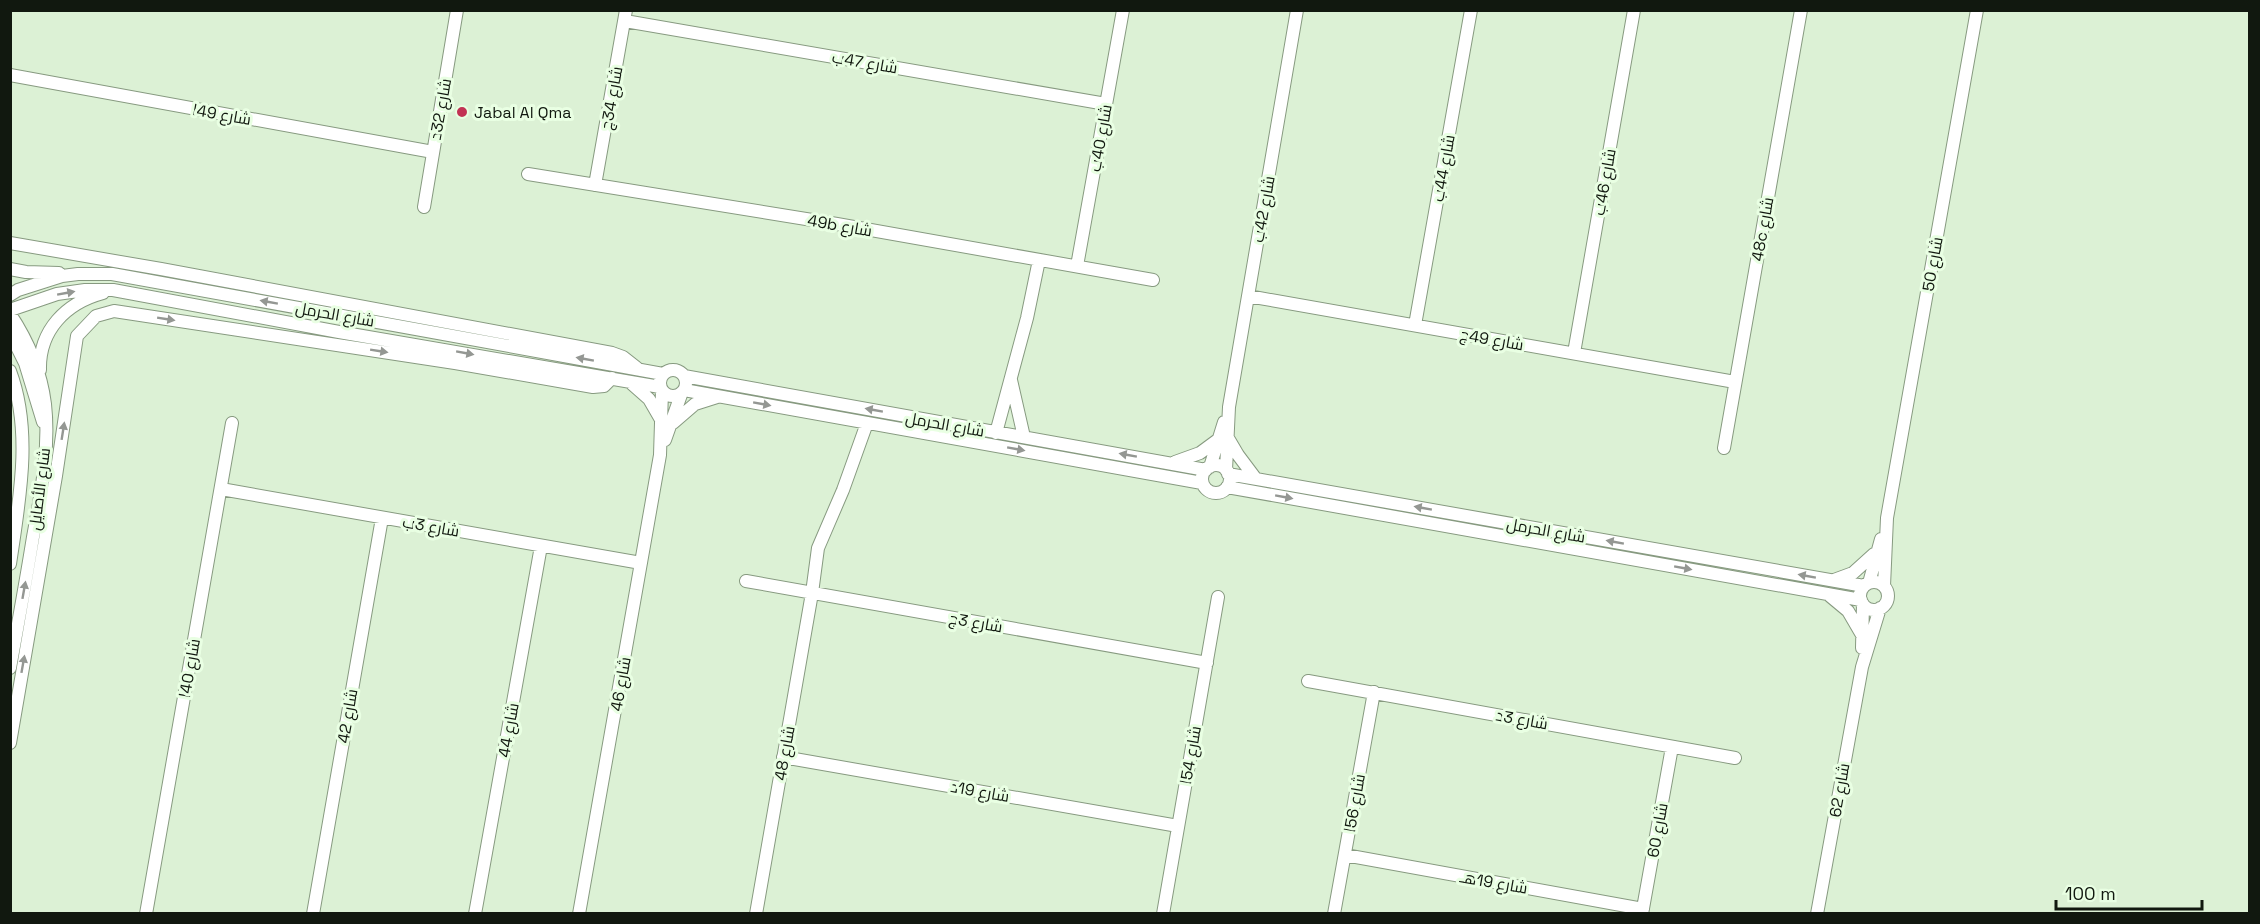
<svg xmlns="http://www.w3.org/2000/svg" width="2260" height="924" font-family="'Space Grotesk',Cairo,sans-serif">
<style>
.lines{fill:none;stroke-linecap:round;stroke-linejoin:round}
.minor-casing{stroke:#879a80;stroke-width:14}
.minor{stroke:#fff;stroke-width:12}
.oneway{fill:#949793}
.poi-dot{fill:#c23254;stroke:#e9ffe3;stroke-width:2}
.labels{text-anchor:middle;stroke-width:6;stroke-linejoin:round;paint-order:stroke}
.street-label{font-size:16px;fill:#11180f;stroke:#e9ffe3}
.poi-label{font-size:16px;fill:#11180f;stroke:#e9ffe3;text-anchor:start}
</style>
<rect width="100%" height="100%" fill="#dcf1d5"/>
<g class="lines">
<g class="minor-casing">
<path id="minor" d="M625 21 1106 104
M10 75 433 152
M528 174 837 224 1153 280
M595 185 626 10
M424 207 457 10
M10 243 161 269 612 353 623 357 637 368
M1077 266 1123 10
M10 269 26 272 59 273
M10 295 18 290 62 276 78 274H112L663 374
M1248 296 1735 382
M10 310 57 294 85 290H113L339 332 660 387
M10 314C28 341 41 372 45 404 50 448 41 494 33 537 26 581 18 624 10 668
M1415 325 1471 10
M10 333 25 363 43 422
M1574 353 1634 10
M660 383a13 13 0 1 1 26 0a13 13 0 1 1-26 0Z
M40 370C39 330 66 303 103 293
M10 371C33 432 19 502 10 564
M684 376 1206 470
M1011 380 1024 437
M632 384 649 399 660 418
M684 390 1202 483
M673 423 695 404 717 397
M996 433 1027 318 1039 260
M1228 438 1238 455 1256 479
M665 440 682 392
M1724 448 1801 10
M1175 462 1200 453 1219 439
M1202 479a14 14 0 1 1 28 0a14 14 0 1 1-28 0Z
M1210 467 1224 422
M1226 470 1229 407 1297 10
M1228 474 1864 586
M1227 487 1861 600
M221 489 641 563
M1834 580 1853 573 1874 554
M746 581 1207 663
M1860 596a14 14 0 1 1 28 0a14 14 0 1 1-28 0Z
M1869 583 1881 539
M1884 586 1887 518 1977 10
M1830 596 1848 611 1862 635
M1862 648 1863 604
M1308 681 1735 758
M10 743 56 476 77 336 96 316 114 311 455 363 593 387 604 386 612 378
M783 757 1178 826
M1345 855 1643 909
M146 914 232 423
M313 914 382 518
M475 914 541 546
M579 914 660 455 662 391
M756 914 812 593 818 548 843 490 867 423
M1163 914 1218 597
M1334 914 1374 692
M1642 914 1672 747
M1817 914 1862 667 1880 608"/>
</g>
<use href="#minor" class="minor"/>
</g>
<defs><path id="oneway-solid" d="M-6-.8H1V-3.2L6.5 0L1 3.2V.8H-6Z" transform="scale(1.5)"/></defs>
<g class="oneway">
<use href="#oneway-solid" transform="translate(66 293) rotate(-10)"/>
<use href="#oneway-solid" transform="translate(269 302) rotate(-170)"/>
<use href="#oneway-solid" transform="translate(166 319) rotate(9)"/>
<use href="#oneway-solid" transform="translate(379 351) rotate(9)"/>
<use href="#oneway-solid" transform="translate(465 353) rotate(10)"/>
<use href="#oneway-solid" transform="translate(585 359) rotate(-170)"/>
<use href="#oneway-solid" transform="translate(762 404) rotate(10)"/>
<use href="#oneway-solid" transform="translate(874 410) rotate(-170)"/>
<use href="#oneway-solid" transform="translate(63 431) rotate(-81)"/>
<use href="#oneway-solid" transform="translate(1016 449) rotate(10)"/>
<use href="#oneway-solid" transform="translate(1128 455) rotate(-170)"/>
<use href="#oneway-solid" transform="translate(1284 497) rotate(10)"/>
<use href="#oneway-solid" transform="translate(1423 508) rotate(-170)"/>
<use href="#oneway-solid" transform="translate(1615 542) rotate(-170)"/>
<use href="#oneway-solid" transform="translate(1683 568) rotate(10)"/>
<use href="#oneway-solid" transform="translate(1807 576) rotate(-170)"/>
<use href="#oneway-solid" transform="translate(24 590) rotate(-80)"/>
<use href="#oneway-solid" transform="translate(23 664) rotate(-80)"/>
</g>
<circle class="poi-dot" cx="462" cy="112" r="6"/>
<g class="labels">
<g class="street-label">
<text transform="translate(865 62) rotate(10)" y="6">شارع 47ب</text>
<text transform="translate(611 98) rotate(-80)" y="6">شارع 34ج</text>
<text transform="translate(440 109) rotate(-80)" y="6">شارع 32د</text>
<text transform="translate(222 114) rotate(10)" y="6">شارع 49ا</text>
<text transform="translate(1100 138) rotate(-80)" y="6">شارع 40ب</text>
<text transform="translate(1443 168) rotate(-80)" y="6">شارع 44ب</text>
<text transform="translate(1604 182) rotate(-80)" y="6">شارع 46ب</text>
<text transform="translate(1263 209) rotate(-80)" y="6">شارع 42ب</text>
<text transform="translate(840 225) rotate(10)" y="6">49b شارع</text>
<text transform="translate(1762 229) rotate(-80)" y="6">48c شارع</text>
<text transform="translate(1932 264) rotate(-80)" y="6">شارع 50</text>
<text transform="translate(335 314) rotate(10)" y="6">شارع الحرمل</text>
<text transform="translate(1492 339) rotate(10)" y="6">شارع 49ج</text>
<text transform="translate(945 424) rotate(10)" y="6">شارع الحرمل</text>
<text transform="translate(39 489) rotate(-83)" y="6">شارع الأصايل</text>
<text transform="translate(431 526) rotate(10)" y="6">شارع 3ب</text>
<text transform="translate(1546 530) rotate(10)" y="6">شارع الحرمل</text>
<text transform="translate(976 622) rotate(10)" y="6">شارع 3ج</text>
<text transform="translate(189 668) rotate(-80)" y="6">شارع 40ا</text>
<text transform="translate(620 684) rotate(-80)" y="6">شارع 46</text>
<text transform="translate(347 716) rotate(-80)" y="6">شارع 42</text>
<text transform="translate(1522 719) rotate(10)" y="6">شارع 3د</text>
<text transform="translate(508 730) rotate(-80)" y="6">شارع 44</text>
<text transform="translate(784 753) rotate(-80)" y="6">شارع 48</text>
<text transform="translate(1190 755) rotate(-80)" y="6">شارع 54ا</text>
<text transform="translate(1839 790) rotate(-80)" y="6">شارع 62</text>
<text transform="translate(980 791) rotate(10)" y="6">شارع 19د</text>
<text transform="translate(1354 803) rotate(-80)" y="6">شارع 56ا</text>
<text transform="translate(1657 830) rotate(-80)" y="6">شارع 60</text>
<text transform="translate(1494 882) rotate(10)" y="6">شارع 19هـ</text>
</g>
<g class="poi-label">
<text x="474" y="118">Jabal Al Qma</text>
</g>
</g>
<rect width="2260" height="924" fill="none" stroke="#11180f" stroke-width="24"/>
<path d="M2056 900v9h146v-9" fill="none" stroke="#11180f" stroke-width="3"/>
<text x="2065" y="900" font-size="18" fill="#11180f" stroke="#e9ffe3" stroke-width="4.5" paint-order="stroke">100 m</text>
</svg>
